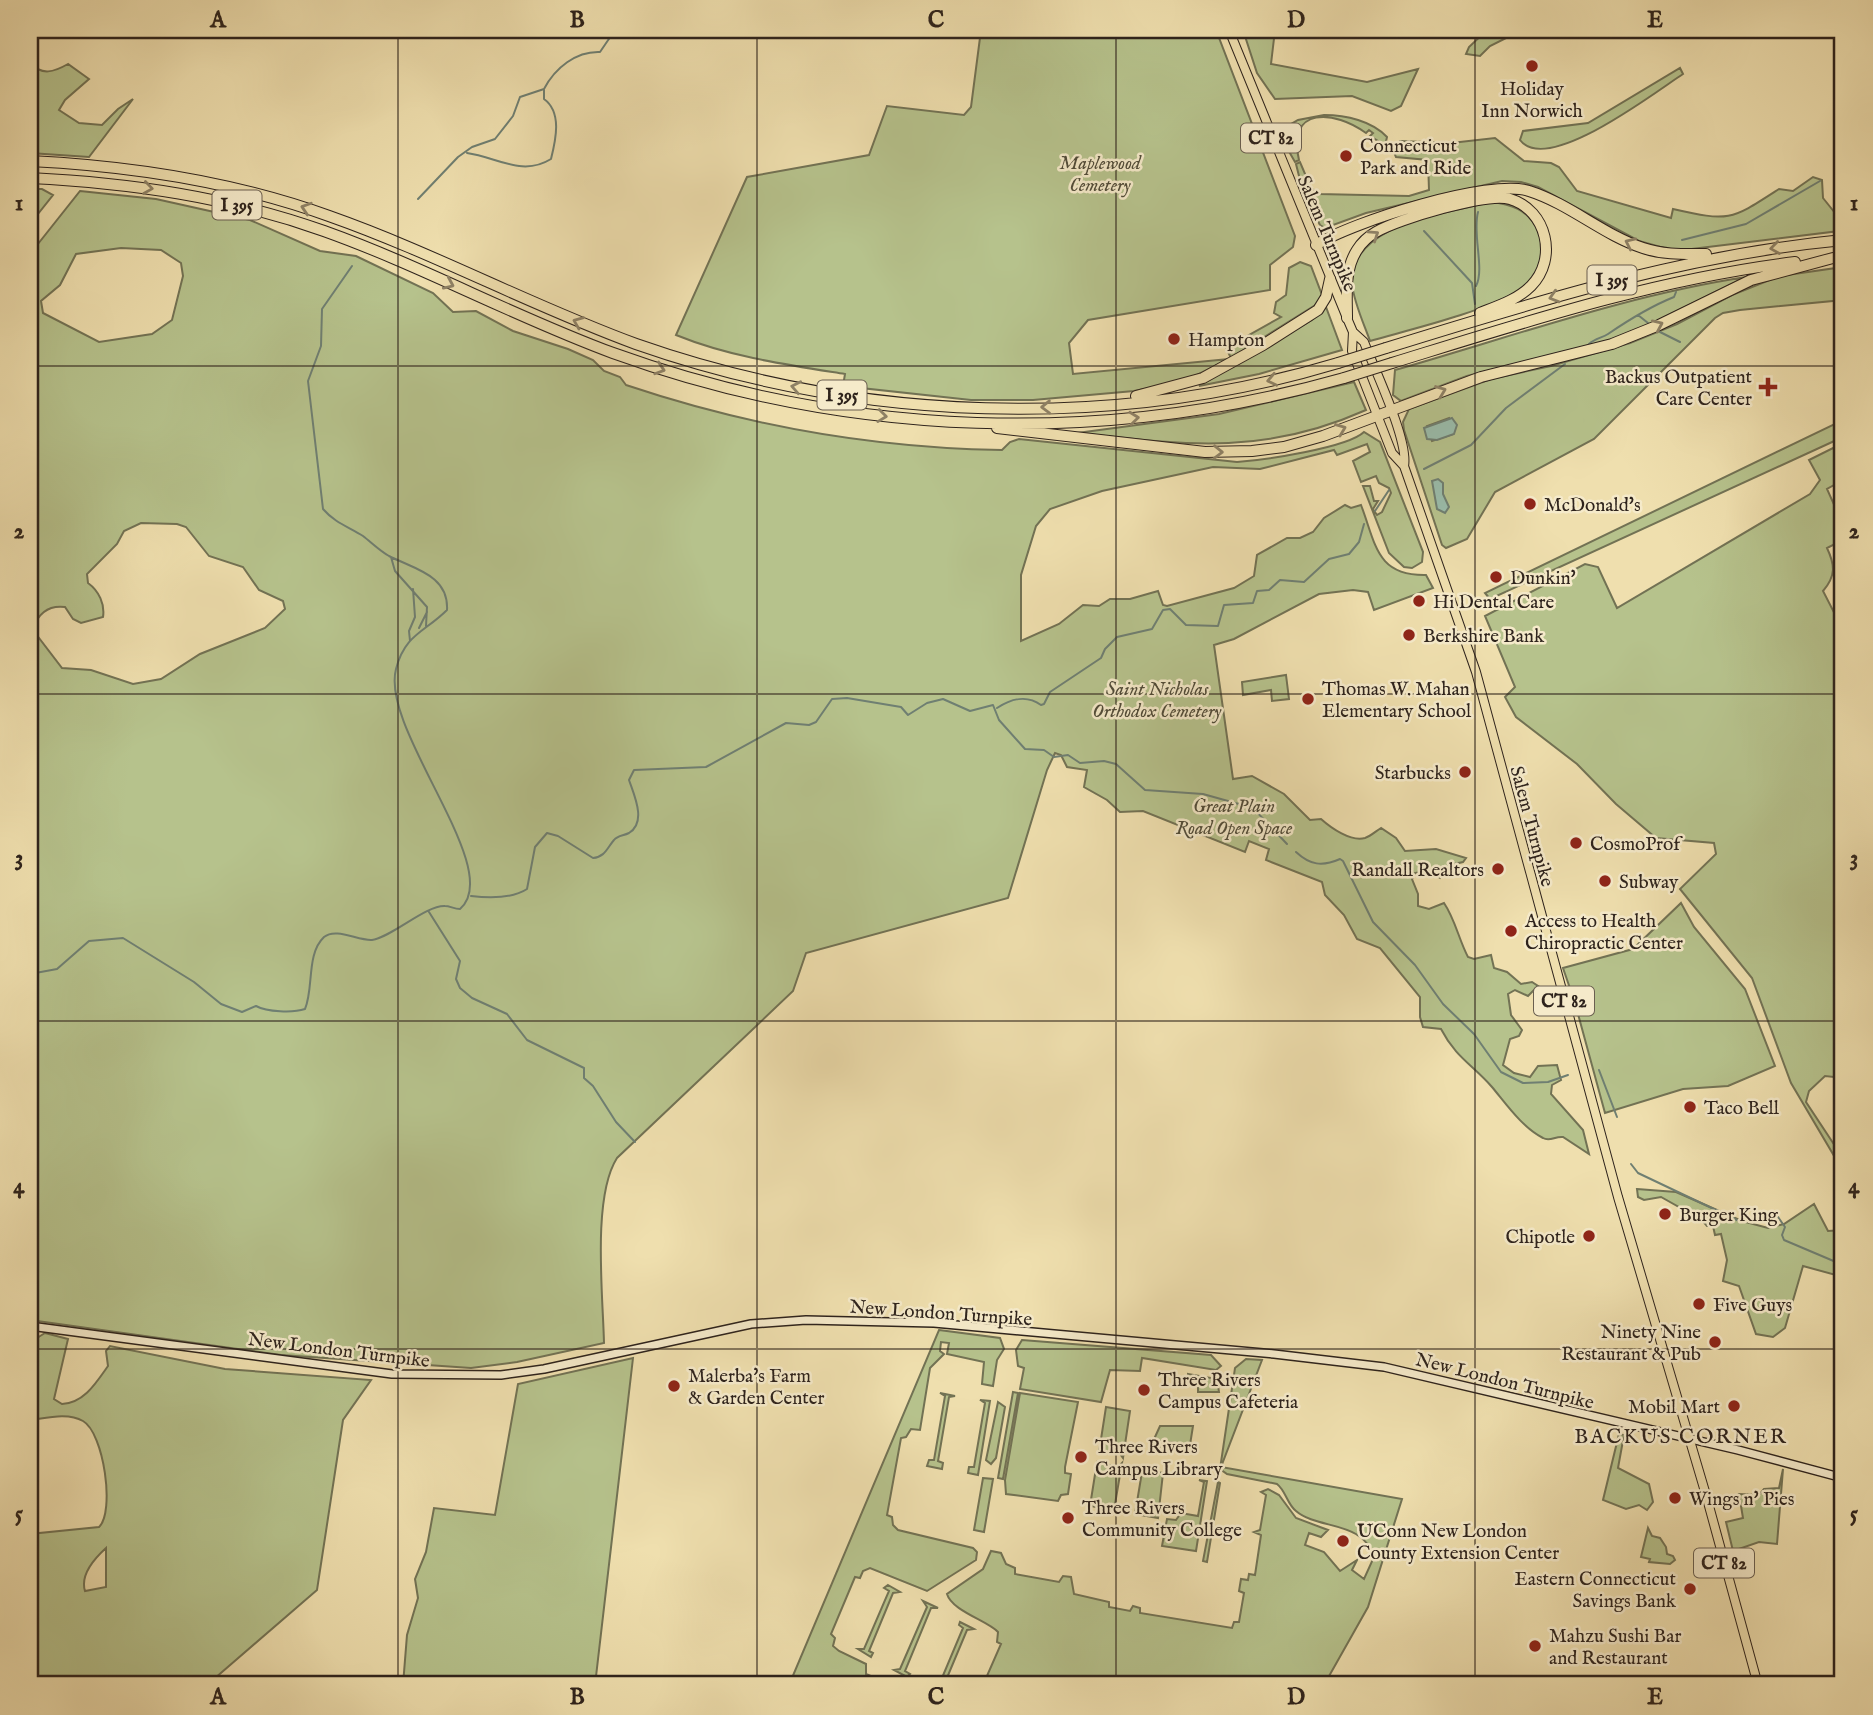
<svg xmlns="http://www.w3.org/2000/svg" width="1873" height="1715" font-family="'IM FELL English',serif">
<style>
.green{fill:#b6c28c;stroke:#727254;stroke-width:2;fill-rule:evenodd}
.water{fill:#9abdac;stroke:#6f7f72;stroke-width:2}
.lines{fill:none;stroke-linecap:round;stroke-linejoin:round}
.stream{stroke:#6f7f72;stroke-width:2}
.secondary-casing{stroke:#2e231c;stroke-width:10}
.primary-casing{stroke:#2e231c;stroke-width:10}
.motorway-casing{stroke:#2e231c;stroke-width:12}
.secondary{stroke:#f5eaca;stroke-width:7}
.primary{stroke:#efdfae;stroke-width:8}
.motorway{stroke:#efdfae;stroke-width:10}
.motorway-bridge-casing{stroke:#2e231c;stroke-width:12;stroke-linecap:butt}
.motorway-bridge{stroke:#efdfae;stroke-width:10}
.oneway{stroke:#8e8165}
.grid{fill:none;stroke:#2e231c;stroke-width:2;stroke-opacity:0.55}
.poi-dot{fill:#8f2418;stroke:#f5eaca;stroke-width:2.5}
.labels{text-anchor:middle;stroke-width:5;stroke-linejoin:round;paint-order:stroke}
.shield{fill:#f5eaca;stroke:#6a5f50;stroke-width:2}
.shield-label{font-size:18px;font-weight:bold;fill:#2e231c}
.poi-label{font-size:19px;fill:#2e231c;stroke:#f5eaca;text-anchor:start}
.park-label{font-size:19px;font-style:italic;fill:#504b38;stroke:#f5eaca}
.street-label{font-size:19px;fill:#2e231c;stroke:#f5eaca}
.neighbourhood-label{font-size:21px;letter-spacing:2px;fill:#2e231c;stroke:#f5eaca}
.neatline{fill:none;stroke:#2e231c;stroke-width:2.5}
.grid-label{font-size:23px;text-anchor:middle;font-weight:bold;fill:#2e231c}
</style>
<rect width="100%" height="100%" fill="#efdfae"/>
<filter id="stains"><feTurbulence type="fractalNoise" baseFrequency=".00286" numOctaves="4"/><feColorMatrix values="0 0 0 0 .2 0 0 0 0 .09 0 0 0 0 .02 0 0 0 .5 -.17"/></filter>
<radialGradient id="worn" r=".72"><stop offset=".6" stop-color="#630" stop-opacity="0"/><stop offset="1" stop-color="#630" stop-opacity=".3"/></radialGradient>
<path class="green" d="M981 30H1216L1295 236 1293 247 1270 265V290L1088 320 1069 343 1073 374 1229 359 1195 376 1170 384 1134 391 1033 400H971L843 386 845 374C788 365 730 357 676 335L747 177 869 155 887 106 964 115 971 107Z
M1243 30H1275L1271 64 1367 82 1418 69 1401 106 1391 111 1352 96 1275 99 1257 73Z
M1487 30H1522L1490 46 1480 56 1466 54 1469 47Z
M30 63C42 76 54 72 68 64L89 79 65 100 59 110 79 123 102 125 118 109 133 99 89 157 30 153Z
M1680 68 1683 74C1655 92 1547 176 1520 140L1523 131 1588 123Z
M1324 115C1346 115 1372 121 1387 137L1384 150 1383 144 1370 136 1373 133 1369 130 1366 133C1335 110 1286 106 1299 160L1295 162 1283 141 1286 127 1298 120Z
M1495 138 1524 161 1551 163 1559 167 1577 191 1671 218 1673 209C1730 222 1731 220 1779 189L1793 191 1813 177 1822 180 1823 198 1839 218V231L1675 251 1639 241 1538 187 1521 182 1502 181 1366 213 1325 228 1320 225 1303 192 1296 164 1300 162 1311 188 1319 194 1409 196 1429 190 1428 160 1396 157 1394 152 1400 141 1451 143Z
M30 189H42L53 195 30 224Z
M80 191 156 199 250 220 320 251 356 256 433 293 453 312 476 311 513 331 568 349 593 360 604 371 620 377 626 385C748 426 874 448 1002 450L1010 442 1019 439 1237 462C1264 460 1347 448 1364 432L1380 442 1423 552 1422 562 1412 568 1404 567 1389 553 1363 486H1370L1374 501H1378L1373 509 1377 515 1382 512 1391 493 1389 488 1379 483 1376 476 1361 482 1353 461 1370 452 1367 444 1337 455 1334 450 1260 469 1213 467 1102 491 1050 509 1036 526 1021 575V641L1059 624 1083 605 1099 606 1110 599H1130L1158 591 1163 605 1167 606 1234 588 1254 576 1257 555 1287 538H1300L1313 532 1324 518 1345 505 1351 508 1361 505C1376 544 1376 576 1426 575L1433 588 1374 610 1368 592 1353 590 1319 594 1234 639 1214 645 1233 779 1252 776 1284 794 1310 820 1321 819C1331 828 1351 842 1365 838 1371 836 1376 831 1381 828L1396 838 1405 851 1436 849 1466 858 1463 862 1450 865 1440 878 1428 870 1415 873 1412 879 1418 894V906L1429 909 1444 903C1455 919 1459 940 1468 957L1474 959 1491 955 1494 968 1507 972 1521 984 1532 982 1538 986 1528 996 1515 990 1508 994 1511 1015 1522 1030 1519 1036 1510 1039 1503 1065 1514 1073 1530 1077 1538 1066 1557 1065 1561 1080 1552 1085 1551 1094 1583 1130 1589 1154 1563 1137C1555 1136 1550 1142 1543 1138 1522 1127 1507 1105 1492 1087 1473 1065 1456 1058 1441 1029L1423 1027 1420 1017V997L1380 948 1357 939 1344 915 1325 895 1322 882 1266 860 1269 849 1249 841 1245 852 1143 811 1120 812 1107 800 1084 787 1087 770 1067 767 1061 755 1055 753 1047 770 1008 898 806 953 793 991 617 1158C592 1197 603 1296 604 1343L517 1362 471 1368 281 1355 30 1320V254ZM121 248 161 250 181 263 183 276 172 320 152 334 99 342 43 313 41 301 60 285 76 254ZM141 523 177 524 186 527 209 556 243 567 259 590 283 601 285 609 265 628 200 654 161 679 133 684 91 670 62 668 36 634 33 628C39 612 49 605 65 607L73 619 81 623 103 617C105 604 99 591 88 583L87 574 117 544 124 531Z
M1490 202C1511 204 1527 209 1538 230 1548 251 1538 279 1518 291 1481 313 1412 329 1370 341 1364 324 1354 303 1352 284 1349 223 1446 214 1490 202Z
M1300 262 1311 266 1322 295 1317 304 1231 358 1226 348 1281 317 1274 313 1276 302 1286 295 1289 268Z
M1843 267V300L1740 310 1723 313 1715 318 1594 439 1495 492 1467 539 1446 548 1442 545 1404 430 1403 422 1409 409 1491 379 1551 366 1630 343 1677 324 1732 295 1780 276ZM1449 418 1453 434 1432 441 1427 426Z
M1746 277 1649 325 1608 341 1467 376 1401 401 1393 395 1395 370C1511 337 1627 295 1746 277Z
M1326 307 1342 350 1259 374 1199 386 1312 320Z
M1354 382 1366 410C1263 456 1185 445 1077 433L1219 414Z
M1843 420V437L1490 599 1485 593Z
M1833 448 1843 461V480L1827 489 1836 509 1841 541 1827 548C1835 565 1836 576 1823 591L1843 630V1078L1825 1076 1809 1091 1806 1102 1843 1158V1171L1791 1083 1752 978 1680 889 1716 854 1714 843 1656 838 1616 804 1577 764 1516 717 1505 697 1515 687 1485 616 1585 564 1598 567 1617 608 1810 494 1820 480 1809 460Z
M1286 675 1289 699 1272 701 1271 690 1243 695 1242 682Z
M1681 903 1694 927 1745 989 1775 1066 1728 1086 1683 1089 1605 1113 1575 1003 1563 968 1633 949Z
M1637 1189 1676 1192 1742 1221 1768 1228 1784 1224 1814 1204 1828 1231 1843 1230V1277L1803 1266 1785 1328 1773 1337 1756 1334 1739 1286 1723 1281 1727 1260 1721 1234 1715 1235 1713 1226H1707L1702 1220 1661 1197 1644 1200 1638 1197Z
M939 1330 1000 1338 1004 1349 997 1360 993 1386 982 1384 984 1362 947 1354 949 1343 941 1342 940 1351 944 1354 930 1368 920 1430 911 1429 906 1437 901 1438 887 1515 892 1517 893 1525 898 1530 973 1548 977 1552 976 1560 927 1591 870 1568 863 1571 860 1578 855 1577 831 1634 835 1638 833 1646 839 1651 866 1664V1674L892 1685H789Z
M45 1333 68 1339 54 1399 62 1404C84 1403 96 1383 108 1366L106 1351 110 1346 225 1369 371 1380 343 1420 317 1590 207 1685H30V1534L99 1527C115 1512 104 1433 83 1421 68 1412 46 1418 30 1420V1358L34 1353 37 1338ZM106 1548V1587L85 1591C80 1575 95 1558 106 1548Z
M1022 1340 1211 1355 1221 1366 1216 1370 1142 1358 1140 1371 1110 1370 1101 1402 1020 1389 1024 1368 1018 1366 1016 1350Z
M633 1358 595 1685H403L407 1635 418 1598 415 1579 426 1552 434 1508 495 1515 518 1384Z
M1246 1359 1262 1360 1221 1467 1402 1499 1368 1607 1324 1685H983L1001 1644 997 1642 998 1632C988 1621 952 1611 947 1594L983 1569 991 1551 1001 1553 1006 1564 1015 1568V1574L1059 1582 1063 1576 1071 1577 1074 1594 1109 1602V1607L1130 1611 1133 1606 1140 1608V1613L1232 1628 1234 1622H1239L1244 1593 1239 1591 1241 1579 1248 1580 1249 1574 1255 1575 1261 1535 1254 1532 1260 1530 1266 1495 1261 1492 1268 1489 1279 1495 1296 1518 1328 1530 1321 1537 1309 1533 1305 1545 1324 1552 1340 1571 1357 1560 1352 1570 1364 1579 1374 1557C1363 1520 1318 1530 1296 1511 1287 1504 1286 1491 1277 1484L1227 1474 1220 1469 1235 1368Z
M1188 1374 1217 1379 1219 1392H1198V1384L1188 1383Z
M1013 1392 1018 1393 1003 1479 998 1478Z
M940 1393 955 1396 949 1397 938 1461 943 1463 942 1469 927 1466 929 1460H934L945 1396Z
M1020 1393 1078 1402 1065 1467V1473L1071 1474 1068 1494 1061 1495 1058 1501 1006 1494 1005 1480Z
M980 1400 990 1401 978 1475 968 1473 969 1467H974L985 1403Z
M998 1402 1005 1407 996 1458 991 1464 986 1460Z
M1106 1407 1130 1411 1123 1458 1120 1454 1099 1452Z
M1160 1426H1193L1190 1445 1161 1441 1159 1449 1150 1448Z
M1619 1434 1624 1435 1618 1468 1649 1484 1653 1502 1647 1510 1639 1505 1626 1509 1603 1500Z
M1097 1462 1118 1467 1122 1463 1114 1510 1090 1506Z
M1783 1469 1777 1544 1759 1542 1733 1551 1726 1522 1743 1518 1739 1494 1759 1495 1764 1489 1779 1488Z
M1146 1470 1163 1473 1158 1518 1135 1514 1142 1472Z
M983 1478 993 1479 984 1532 974 1530Z
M1199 1480 1207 1481 1196 1551 1162 1546 1167 1519 1176 1520 1181 1513 1198 1516 1204 1482Z
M1218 1482 1220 1483 1207 1562 1203 1561Z
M1648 1528 1652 1536 1660 1538 1666 1547 1667 1554 1673 1556 1675 1560 1670 1564 1649 1562 1650 1559 1641 1557Z
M888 1585 900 1592 893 1593 869 1651 873 1653 871 1657 858 1649H864L889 1591 884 1588Z
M923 1601 938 1608H931L905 1671 910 1674 907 1677 894 1670 900 1669 927 1607Z
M960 1622 974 1629 967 1630 944 1685H939L963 1628 959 1625Z"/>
<path class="water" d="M1452 418 1457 425 1454 434 1437 440 1427 439 1424 428Z
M1438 479 1443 483V494L1449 507 1445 513 1437 509 1432 481Z"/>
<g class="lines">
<path class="stream" d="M467 153C497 157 522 177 551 159 556 139 562 112 544 99V90
M418 199 458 157 472 147 495 139 513 116 520 97 544 89C555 68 576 51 600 52L615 30
M1424 231 1472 283 1475 304
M1682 240 1746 224 1820 181
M1476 286C1485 269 1472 234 1478 212
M1638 315 1648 323
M1660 332 1680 342
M1589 344C1595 338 1602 338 1608 334 1630 319 1649 307 1674 297L1676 292
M1424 469 1471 445 1506 408 1565 364
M1375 511 1389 490
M391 557 395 571 427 607 426 626
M419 628 427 612
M410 641 409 631 415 617 413 589
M997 708C1011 699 1026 694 1041 705L1044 704 1050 692 1101 658 1105 649 1117 637 1152 629 1163 610 1170 609 1186 625 1218 626 1224 605 1253 603 1257 591 1269 590 1280 580 1304 582 1329 559 1349 554 1359 542 1364 524
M1296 852C1310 865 1322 867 1340 859L1343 861 1373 922 1415 965 1443 1004 1474 1034 1501 1072 1523 1083 1548 1082 1568 1075
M471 896C489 898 512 899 527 889L535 847 547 833 558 836 593 858C605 857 607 848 614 840 618 835 623 836 629 833 647 822 634 795 629 780L634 770 706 767 786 723 809 725 816 722 832 699 847 698 901 707 908 715 927 703 943 699 970 711 993 705 999 720 1025 749 1044 750 1054 757 1068 755 1080 763 1104 761 1116 764 1145 790 1203 794 1253 808 1287 844
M429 912 460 961 456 979 460 988 472 998 507 1014 527 1040 584 1068V1078L593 1086 616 1122 635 1142
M30 974 57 969 89 941 123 938 194 982 221 1004 242 1012 256 1006C267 1012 293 1013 305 1009 314 988 306 954 324 937 336 927 358 941 372 940 392 937 426 905 445 906 450 906 454 909 460 909 506 870 380 730 396 669 405 634 425 632 447 610 449 575 414 569 389 556 380 551 372 543 363 536 349 527 335 523 323 509L308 381 321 346 322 309 352 266
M1599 1070 1617 1117
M1631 1164 1638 1173 1739 1221 1776 1214 1785 1227 1782 1235 1784 1240 1843 1265"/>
<g class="secondary-casing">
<path id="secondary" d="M30 1326 392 1374 501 1375 544 1369 751 1324 806 1320 934 1323 1274 1354 1384 1367 1738 1450 1843 1478"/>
</g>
<g class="primary-casing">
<path id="primary" d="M1229 30 1347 318 1353 332 1352 351 1392 453 1404 466
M1353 332 1364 342C1374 368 1409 441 1404 466L1476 672 1618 1197 1706 1495 1758 1685"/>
</g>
<g class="motorway-casing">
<path id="motorway" d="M30 161C133 166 232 181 329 216 434 253 532 306 636 344 858 422 1112 431 1338 363
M30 178C131 183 228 197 324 231 422 266 515 317 613 353 848 438 1104 446 1344 378
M1316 245C1351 222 1491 178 1529 191 1570 204 1603 235 1643 248 1664 255 1684 254 1706 254
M1347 318C1347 295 1344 270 1357 250 1362 242 1369 236 1376 232 1398 219 1488 192 1510 199 1547 210 1558 259 1531 286 1517 300 1498 306 1480 313
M1386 348C1537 301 1685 255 1843 240
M1392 363C1525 322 1656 279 1795 262
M1136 396 1203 378 1263 345 1318 310 1326 297 1330 279
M997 428 1205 452 1252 451 1284 447 1323 436 1481 377 1612 344 1659 325 1751 280 1833 258"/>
</g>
<use href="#secondary" class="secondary"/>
<use href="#primary" class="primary"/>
<use href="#motorway" class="motorway"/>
<g class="motorway-bridge-casing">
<path id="motorway-bridge" d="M1338 363 1386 348
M1344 378 1392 363"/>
</g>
<use href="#motorway-bridge" class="motorway-bridge"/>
</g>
<defs><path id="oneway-chevron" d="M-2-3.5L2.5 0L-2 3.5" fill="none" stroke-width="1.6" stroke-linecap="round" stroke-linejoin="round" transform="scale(1.75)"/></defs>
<g class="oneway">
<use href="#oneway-chevron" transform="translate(148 188) rotate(8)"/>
<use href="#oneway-chevron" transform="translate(306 208) rotate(-162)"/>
<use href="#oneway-chevron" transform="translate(1374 235) rotate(-34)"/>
<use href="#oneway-chevron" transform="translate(1630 243) rotate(-155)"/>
<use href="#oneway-chevron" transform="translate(1775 248) rotate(172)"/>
<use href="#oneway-chevron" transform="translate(449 284) rotate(24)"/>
<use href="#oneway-chevron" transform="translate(1554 297) rotate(163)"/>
<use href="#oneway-chevron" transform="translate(578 322) rotate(-158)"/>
<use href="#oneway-chevron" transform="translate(1658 325) rotate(-24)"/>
<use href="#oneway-chevron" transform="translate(660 369) rotate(18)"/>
<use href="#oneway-chevron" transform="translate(1272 380) rotate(168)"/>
<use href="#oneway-chevron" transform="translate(796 387) rotate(-169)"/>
<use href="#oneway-chevron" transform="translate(1441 391) rotate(-21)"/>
<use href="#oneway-chevron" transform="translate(1046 407) rotate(179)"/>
<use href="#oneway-chevron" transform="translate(882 416) rotate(7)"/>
<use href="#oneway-chevron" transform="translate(1134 418) rotate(-6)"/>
<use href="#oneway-chevron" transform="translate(1341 429) rotate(-21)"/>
<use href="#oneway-chevron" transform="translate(1218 452) rotate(1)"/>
</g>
<path class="grid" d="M398 30V1685M757 30V1685M1116 30V1685M1475 30V1685M30 366H1843M30 694H1843M30 1021H1843M30 1349H1843"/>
<g class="poi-dot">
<circle cx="1532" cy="66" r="7"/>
<circle cx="1346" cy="156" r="7"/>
<circle cx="1174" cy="339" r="7"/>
<path d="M1764.5 376.5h7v7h7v7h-7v7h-7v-7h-7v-7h7z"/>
<circle cx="1530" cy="504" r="7"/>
<circle cx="1496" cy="577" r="7"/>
<circle cx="1419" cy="601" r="7"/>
<circle cx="1409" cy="635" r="7"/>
<circle cx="1308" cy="699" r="7"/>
<circle cx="1465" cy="772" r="7"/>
<circle cx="1576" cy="843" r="7"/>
<circle cx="1498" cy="869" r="7"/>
<circle cx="1605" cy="881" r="7"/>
<circle cx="1511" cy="931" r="7"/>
<circle cx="1690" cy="1107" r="7"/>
<circle cx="1665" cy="1214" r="7"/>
<circle cx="1589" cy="1236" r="7"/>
<circle cx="1699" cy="1304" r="7"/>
<circle cx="1715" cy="1342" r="7"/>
<circle cx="674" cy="1386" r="7"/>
<circle cx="1144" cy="1390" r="7"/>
<circle cx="1734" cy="1406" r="7"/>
<circle cx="1081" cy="1457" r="7"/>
<circle cx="1675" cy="1498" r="7"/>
<circle cx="1068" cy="1518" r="7"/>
<circle cx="1343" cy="1541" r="7"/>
<circle cx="1690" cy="1589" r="7"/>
<circle cx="1535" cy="1646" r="7"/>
</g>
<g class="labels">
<g class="shield">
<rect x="1241" y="123.5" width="60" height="29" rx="5"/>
<rect x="212.5" y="190.5" width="49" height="29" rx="5"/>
<rect x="1587.5" y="265.5" width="49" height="29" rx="5"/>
<rect x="817.5" y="380.5" width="49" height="29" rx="5"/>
<rect x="1534" y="986.5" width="60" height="29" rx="5"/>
<rect x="1694" y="1548.5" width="60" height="29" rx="5"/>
</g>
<g class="shield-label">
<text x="1271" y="144">CT 82</text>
<text x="237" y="211">I 395</text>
<text x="1612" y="286">I 395</text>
<text x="842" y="401">I 395</text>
<text x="1564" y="1007">CT 82</text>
<text x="1724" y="1569">CT 82</text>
</g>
<g class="poi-label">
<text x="1532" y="95" text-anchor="middle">Holiday<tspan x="1532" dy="22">Inn Norwich</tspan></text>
<text x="1360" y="152">Connecticut<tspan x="1360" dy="22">Park and Ride</tspan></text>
<text x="1188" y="346">Hampton</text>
<text x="1752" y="383" text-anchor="end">Backus Outpatient<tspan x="1752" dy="22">Care Center</tspan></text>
<text x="1544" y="511">McDonald's</text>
<text x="1510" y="584">Dunkin'</text>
<text x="1433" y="608">Hi Dental Care</text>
<text x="1423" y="642">Berkshire Bank</text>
<text x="1322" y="695">Thomas W. Mahan<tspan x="1322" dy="22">Elementary School</tspan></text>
<text x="1451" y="779" text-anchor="end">Starbucks</text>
<text x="1590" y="850">CosmoProf</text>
<text x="1484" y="876" text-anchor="end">Randall Realtors</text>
<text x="1619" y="888">Subway</text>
<text x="1525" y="927">Access to Health<tspan x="1525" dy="22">Chiropractic Center</tspan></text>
<text x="1704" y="1114">Taco Bell</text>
<text x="1679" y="1221">Burger King</text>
<text x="1575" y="1243" text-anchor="end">Chipotle</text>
<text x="1713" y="1311">Five Guys</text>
<text x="1701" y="1338" text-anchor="end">Ninety Nine<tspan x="1701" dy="22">Restaurant &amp; Pub</tspan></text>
<text x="688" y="1382">Malerba's Farm<tspan x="688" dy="22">&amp; Garden Center</tspan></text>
<text x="1158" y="1386">Three Rivers<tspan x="1158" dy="22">Campus Cafeteria</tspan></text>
<text x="1720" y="1413" text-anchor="end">Mobil Mart</text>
<text x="1095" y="1453">Three Rivers<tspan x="1095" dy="22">Campus Library</tspan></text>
<text x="1689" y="1505">Wings n' Pies</text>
<text x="1082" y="1514">Three Rivers<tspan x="1082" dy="22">Community College</tspan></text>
<text x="1357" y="1537">UConn New London<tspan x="1357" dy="22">County Extension Center</tspan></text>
<text x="1676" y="1585" text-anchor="end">Eastern Connecticut<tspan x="1676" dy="22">Savings Bank</tspan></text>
<text x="1549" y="1642">Mahzu Sushi Bar<tspan x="1549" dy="22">and Restaurant</tspan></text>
</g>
<g class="park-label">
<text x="1100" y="169">Maplewood<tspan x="1100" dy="22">Cemetery</tspan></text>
<text x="1157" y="695">Saint Nicholas<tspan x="1157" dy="22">Orthodox Cemetery</tspan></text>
<text x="1234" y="812">Great Plain<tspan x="1234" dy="22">Road Open Space</tspan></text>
</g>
<g class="street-label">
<text transform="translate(1328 233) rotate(67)" y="7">Salem Turnpike</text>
<text transform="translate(1533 826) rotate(75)" y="7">Salem Turnpike</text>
<text transform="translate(941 1312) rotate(4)" y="7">New London Turnpike</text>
<text transform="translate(339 1349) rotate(7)" y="7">New London Turnpike</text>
<text transform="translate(1505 1380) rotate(14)" y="7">New London Turnpike</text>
</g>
<g class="neighbourhood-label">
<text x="1681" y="1443">BACKUS CORNER</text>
</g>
</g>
<rect width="1873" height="1715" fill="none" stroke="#efdfae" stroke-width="77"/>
<rect x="38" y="38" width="1796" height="1638" class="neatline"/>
<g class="grid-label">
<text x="218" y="27">A</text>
<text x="577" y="27">B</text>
<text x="936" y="27">C</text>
<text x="1296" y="27">D</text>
<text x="1655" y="27">E</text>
<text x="19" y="210">1</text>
<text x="1854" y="210">1</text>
<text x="19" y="538">2</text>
<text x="1854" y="538">2</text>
<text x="19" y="865">3</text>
<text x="1854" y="865">3</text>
<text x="19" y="1193">4</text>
<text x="1854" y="1193">4</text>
<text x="19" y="1521">5</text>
<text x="1854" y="1521">5</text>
<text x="218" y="1704">A</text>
<text x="577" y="1704">B</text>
<text x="936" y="1704">C</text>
<text x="1296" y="1704">D</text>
<text x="1655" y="1704">E</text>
</g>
<rect width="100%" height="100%" filter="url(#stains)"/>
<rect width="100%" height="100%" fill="url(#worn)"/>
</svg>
